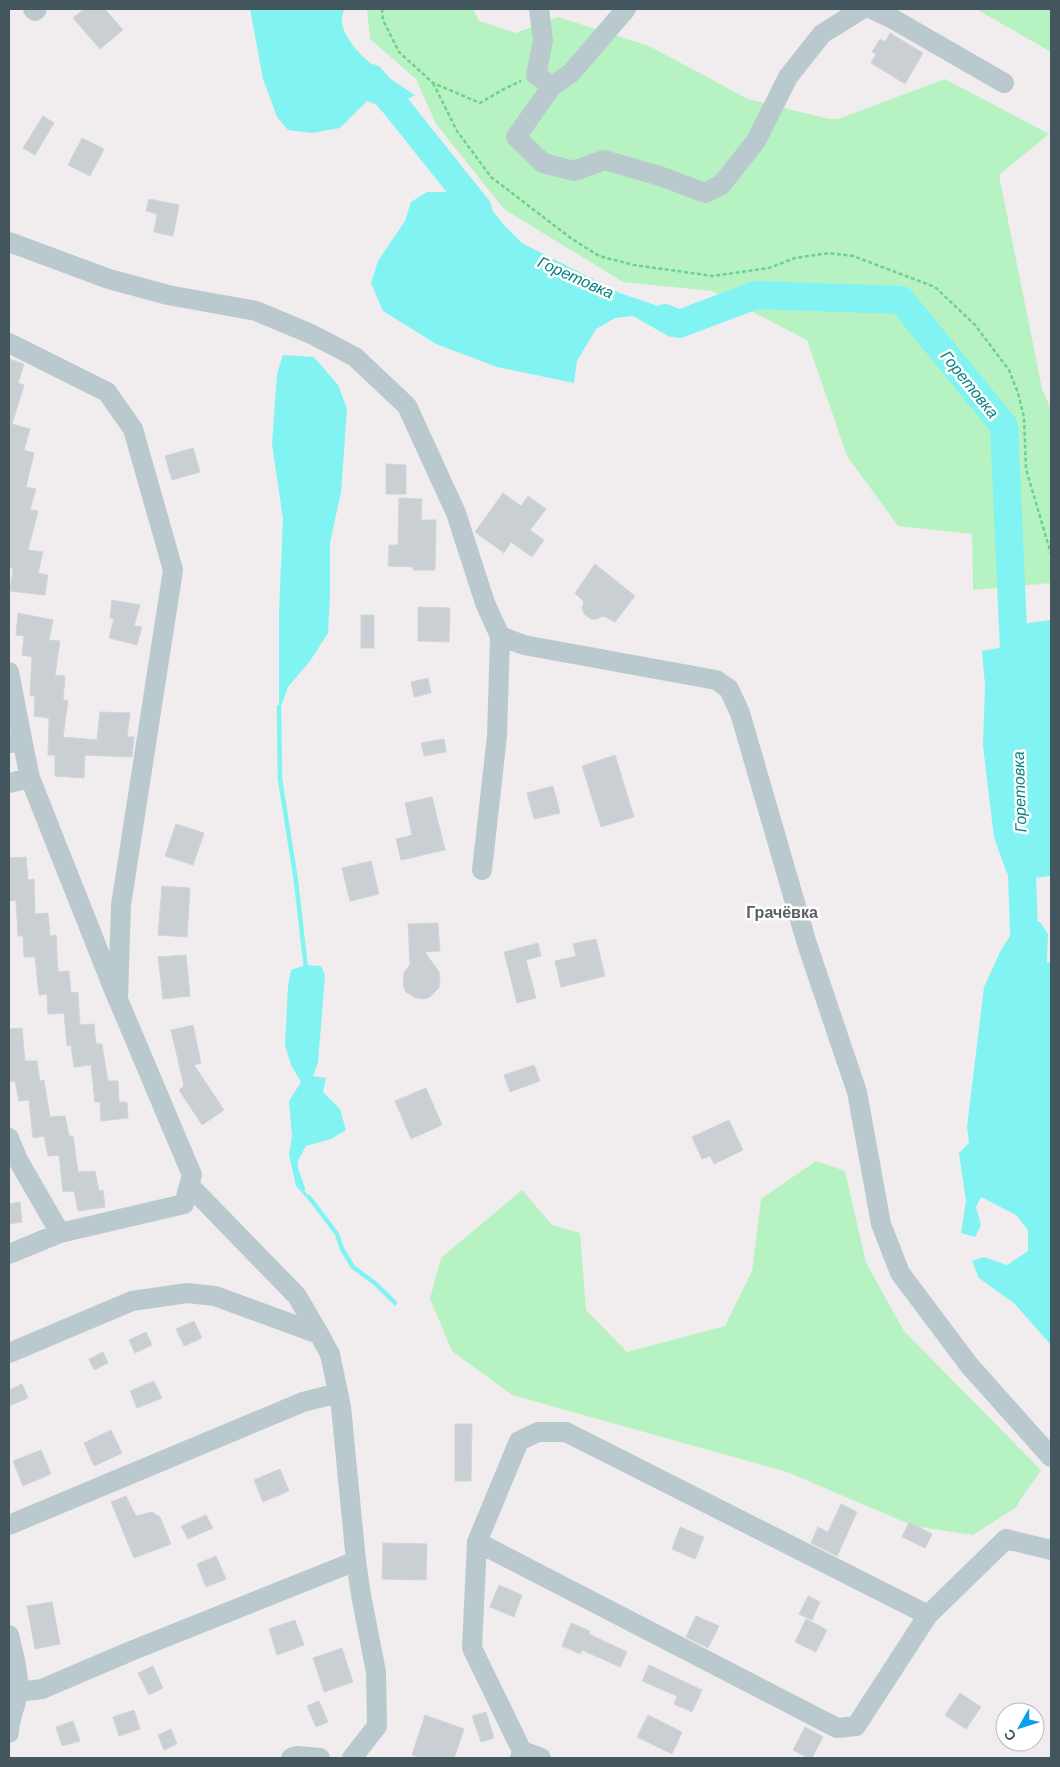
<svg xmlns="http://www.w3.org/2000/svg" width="1060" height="1767" font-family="'Work Sans',sans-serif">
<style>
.green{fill:#b7f2c2}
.water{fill:#81f3f2}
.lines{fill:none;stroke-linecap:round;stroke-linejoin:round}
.stream{stroke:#81f3f2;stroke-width:4.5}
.river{stroke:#81f3f2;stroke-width:28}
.building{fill:#c9cfd3;stroke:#d1d5da}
.path{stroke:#6dd38b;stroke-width:2.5;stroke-dasharray:4 2.5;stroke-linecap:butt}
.minor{stroke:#bac9ce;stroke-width:20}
.labels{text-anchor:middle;stroke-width:5;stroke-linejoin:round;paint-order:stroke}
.water-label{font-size:16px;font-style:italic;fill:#058282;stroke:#fff}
.neighbourhood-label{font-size:16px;font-weight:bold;fill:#5a6063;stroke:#fff}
</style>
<rect width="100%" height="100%" fill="#f1edee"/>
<path class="green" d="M367 9H473L479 21 516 33 558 17 649 46 748 99 829 119H838L945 79 1049 134 999 175 1042 389 1051 409V583L973 590 972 534 898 526 847 456 807 340 712 291 623 282 504 209 436 124 416 79 370 39Z
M976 9H1051V52Z
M816 1161 845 1171 866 1263 904 1331 1041 1470 1015 1508 973 1535 914 1526 787 1472 512 1395 452 1351 430 1299 441 1258 522 1190 552 1225 580 1233 586 1310 627 1352 725 1326 752 1271 761 1199Z"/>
<path class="water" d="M250 9H344C343 13 341 19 342 24 349 54 391 79 415 95L389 109 367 101 340 128 312 133 288 130 277 117 263 79Z
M462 172 503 224 522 243 620 293 681 314 700 316 703 330 670 337 633 316 615 318 596 329 577 361 574 383 497 367 436 344 383 311 371 283 378 261 405 221 411 202 427 192H446Z
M283 355 314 357 338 385 347 409 341 492 330 543V596L328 633 310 661 288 687 279 712V612L283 519 272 444 277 374Z
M1051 620V876L1032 878C1028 893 1036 894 1033 908L1023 911 1016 909V888L1006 871 994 837 983 746 985 685 982 651 999 648 1014 637 1028 623Z
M1024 922H1040L1048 934 1047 962 1051 963V1345L1015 1304 979 1278 972 1261 984 1257 1007 1265 1028 1251V1230L1016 1215 981 1197 976 1207 981 1225 975 1237 961 1233 966 1201 959 1153 969 1143 967 1127 984 987 1001 950 1017 925Z
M306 965 321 966 325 975 318 1063 313 1076 326 1078 323 1092 340 1109 346 1130 331 1139 306 1146 295 1166 301 1186 320 1213 296 1186 289 1155 292 1137 289 1101 301 1082 291 1065 285 1045 288 986 291 970Z"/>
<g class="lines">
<path class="stream" d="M279 707 280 779 296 881 306 969
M296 1163 295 1166 303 1189
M309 1197 337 1234 342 1249 353 1267 376 1284 395 1303"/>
<path class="river" d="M371 78 395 105 478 209
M665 318 679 324 756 295 901 300 1004 426 1015 674
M1022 875 1025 959"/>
</g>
<path class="building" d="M84 9H105L123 30 100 49 73 18Z
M890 33 923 53 905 84 871 63 876 54 872 52 880 39 885 42Z
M43 116 54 123 35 155 23 148Z
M82 138 104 149 90 176 68 165Z
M149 199 179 205 173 236 154 232 157 214 146 211Z
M9 359 24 364 18 383 24 385 12 424 30 429 24 450 34 453 26 487 36 489 30 510 38 511 28 550 43 552 38 573 48 575 45 595 10 591 13 568H9Z
M193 448 200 472 172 480 165 456Z
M386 464 406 465V494H386Z
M503 493 521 506 528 496 546 509 530 530 544 540 532 557 511 542 504 553 475 532Z
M399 498 422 499 421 520H436L435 570H413V567L388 566 389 545H398Z
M595 564 635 596 615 622 603 616 596 619H591L584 614 582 608 584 602 575 593Z
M112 600 140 605 134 626 142 627 137 645 109 638 114 619 110 618Z
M418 607 450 608 449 642 418 641Z
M18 613 53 620 49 640 60 641 55 675 65 676 63 700 68 701 63 737 97 740 100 712 130 713 127 737H134L132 757 85 755 84 778 55 776V755H48L49 718 34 716 35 696H30L32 657 22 655 24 636 16 635Z
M361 615H374V648H361Z
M428 678 431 693 414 697 411 682Z
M444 739 446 752 424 756 421 743Z
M615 755 634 817 601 827 582 766Z
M553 786 560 813 534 819 527 793Z
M432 797 445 850 401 860 396 839 412 835 405 803Z
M176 824 204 833 193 865 165 856Z
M26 857 28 880 34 879 35 914 48 913 50 936 56 935 58 972 69 971 71 993 78 992 80 1025 94 1024 96 1044H102L108 1081H118L119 1102H127L128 1118 101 1121 100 1102H95L91 1065 74 1067 71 1045 67 1046 64 1013 48 1014 47 994 39 995 35 957H24L23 936H18L16 900 9 901V858Z
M371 861 379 894 350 901 342 868Z
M162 886 190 888 187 937 158 935Z
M438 923 440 951 425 952 439 972 440 977 439 988 430 997 424 999 415 998 406 992 403 985 404 973 410 964 408 924Z
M596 939 605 976 561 987 555 961 576 956 573 944Z
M538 943 541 956 526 960 536 998 517 1003 504 952Z
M186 955 190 996 163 999 158 957Z
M193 1025 201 1063 194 1065 224 1110 202 1125 179 1090 184 1086 171 1030Z
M22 1028 25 1061H37L40 1081 44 1080 50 1117 65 1116 69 1136H73L78 1172 95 1171 99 1191 103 1190 105 1207 78 1211 74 1191 63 1192 59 1155 48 1156 44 1136 33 1138 29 1100 19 1101 15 1081 9 1082V1029Z
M534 1065 540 1081 510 1092 504 1075Z
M426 1088 442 1125 411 1139 395 1101Z
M729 1120 743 1150 714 1164 710 1156 702 1159 692 1137Z
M20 1202 22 1222 9 1224V1204Z
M194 1321 202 1338 184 1346 176 1329Z
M146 1332 152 1345 135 1353 129 1340Z
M103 1352 108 1363 94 1370 89 1359Z
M154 1381 162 1398 137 1408 130 1391Z
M22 1384 28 1398 9 1406V1390Z
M455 1424H472L471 1481H455Z
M111 1430 122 1453 94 1466 84 1443Z
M41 1450 51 1474 23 1486 13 1461Z
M280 1469 289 1491 263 1502 254 1480Z
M126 1496 136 1516 152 1512 160 1517 171 1544 134 1558 111 1502Z
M841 1504 857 1512 837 1556 811 1543 818 1527 828 1532Z
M206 1515 213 1528 188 1539 181 1526Z
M909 1522 932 1534 925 1548 902 1537Z
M680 1527 704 1537 695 1559 672 1549Z
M383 1543 427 1544 426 1580 382 1579Z
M216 1556 226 1579 206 1587 197 1564Z
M499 1585 522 1595 514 1617 490 1607Z
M808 1596 820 1602 812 1620 799 1614Z
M52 1602 60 1644 35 1649 27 1606Z
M696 1616 719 1626 708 1648 686 1637Z
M806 1619 827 1630 816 1652 795 1642Z
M295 1620 304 1645 277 1655 269 1629Z
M571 1623 590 1631 589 1634 627 1652 620 1667 582 1650 580 1654 562 1646Z
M342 1648 353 1682 324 1692 313 1658Z
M649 1665 702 1690 692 1712 674 1704 677 1696 642 1681Z
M153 1666 163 1688 149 1695 138 1673Z
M960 1693 981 1707 966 1729 945 1715Z
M319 1701 328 1722 316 1727 307 1706Z
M134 1710 140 1729 119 1736 113 1717Z
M486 1712 494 1738 481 1742 472 1716Z
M425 1715 464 1729 454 1758H422L412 1755Z
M648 1715 682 1732 672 1754 637 1737Z
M73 1721 80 1741 62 1746 56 1727Z
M805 1727 823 1737 812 1758H808L793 1750Z
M171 1729 177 1744 164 1750 158 1735Z"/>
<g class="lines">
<path class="path" d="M382 9 383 20 399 52 433 83 480 103 504 89 521 81
M433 83 457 131 491 177 572 239 599 256 634 265 713 276 769 268 795 258 829 253 853 256 935 287 975 325 1009 370 1018 393 1024 417 1026 469 1051 554"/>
<path class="minor" d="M33 9 35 11 37 9
M539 9 543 41 536 75 552 86 571 73 626 9
M871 9 893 19 1004 83
M552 86 516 137 543 163 574 171 604 160 660 176 705 193 721 185 756 141 788 77 822 34 862 9
M9 242 109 279 168 295 256 311 311 334 355 357 407 406 456 513 485 603 500 636 524 645 716 680 729 689 740 713 807 944 857 1092 881 1224 900 1273 969 1365 1051 1457
M9 343 107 392 133 429 173 570 121 905 118 1000
M9 672 22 739 10 743
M9 783 30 778
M482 870 497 736 500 636
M9 1138 18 1160 60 1233
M189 1185 297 1296 319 1334
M9 1254 60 1233 184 1204 192 1175 114 990 30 778 22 739
M9 1353 132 1301 187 1293 215 1296 319 1334 330 1354 341 1407 356 1561 361 1595 376 1672 377 1726 352 1758
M9 1525 303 1402 338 1393
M477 1542 837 1728 856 1726 928 1615 1006 1539 1051 1550
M9 1635C13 1652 19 1672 18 1690 17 1705 9 1718 9 1733
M18 1692 42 1689 131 1651 356 1561
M522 1751 541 1758
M291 1758 297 1756 320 1758
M520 1758 522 1751 472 1648 477 1542 519 1441 538 1432H566L928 1615"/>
</g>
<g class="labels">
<g class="water-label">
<text transform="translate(576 277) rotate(24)" y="6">Горетовка</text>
<text transform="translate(970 384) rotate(51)" y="6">Горетовка</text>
<text transform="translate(1019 792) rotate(-92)" y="6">Горетовка</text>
</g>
<g class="neighbourhood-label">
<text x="782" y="918">Грачёвка</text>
</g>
</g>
<rect width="1060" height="1767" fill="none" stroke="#44565d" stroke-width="20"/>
<g transform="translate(1020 1727) rotate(231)"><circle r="24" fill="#ffffff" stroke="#b4bbbe"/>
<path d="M0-4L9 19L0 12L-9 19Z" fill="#0a9eee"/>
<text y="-8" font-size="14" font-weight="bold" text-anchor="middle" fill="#44565d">С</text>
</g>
</svg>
